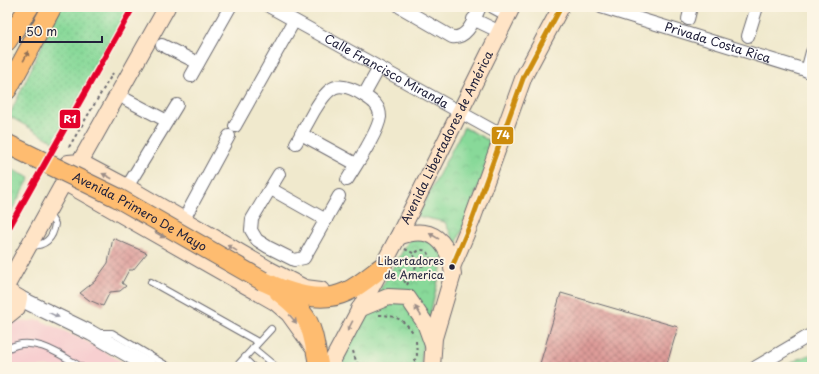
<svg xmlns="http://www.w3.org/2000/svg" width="819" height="374" font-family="'Playpen Sans',sans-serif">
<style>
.built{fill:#f7cfd0}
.grass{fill:url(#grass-dots);stroke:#557e6a}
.park{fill:url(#park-crowns);stroke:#557e6a}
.building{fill:url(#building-cross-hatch)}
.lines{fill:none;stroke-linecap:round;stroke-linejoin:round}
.service-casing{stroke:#6a686e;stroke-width:8}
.minor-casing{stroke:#6a686e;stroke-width:14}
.tertiary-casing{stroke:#6a686e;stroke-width:17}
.secondary-casing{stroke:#6a686e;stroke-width:18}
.trunk-casing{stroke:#6a686e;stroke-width:21}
.path{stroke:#6a686e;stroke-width:2;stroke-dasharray:3 3;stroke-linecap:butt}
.service{stroke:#fff;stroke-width:6}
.minor{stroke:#fff;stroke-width:12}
.tertiary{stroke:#fff;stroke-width:15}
.secondary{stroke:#ffe4c6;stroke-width:16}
.trunk{stroke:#febc70;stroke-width:19}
.trunk-bridge-casing{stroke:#6a686e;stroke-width:21;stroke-linecap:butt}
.trunk-bridge{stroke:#febc70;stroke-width:19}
.bus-1-casing{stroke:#fcf5e5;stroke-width:8}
.bus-1{stroke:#cc8c0c;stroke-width:5}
.rail-1-casing{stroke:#fcf5e5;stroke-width:9}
.rail-1{stroke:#e4002b;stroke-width:6}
.oneway{fill:#906f56}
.oneway2{fill:#9c8d87}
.oneway3{fill:#9c9ca7}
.bus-dot{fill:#22223b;stroke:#fcf5e5;stroke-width:1.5}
.labels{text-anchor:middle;stroke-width:4;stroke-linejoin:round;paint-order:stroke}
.bus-label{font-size:11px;fill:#22223b;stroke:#fcf5e5;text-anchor:end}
.street-label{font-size:12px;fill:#22223b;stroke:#fcf5e5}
.line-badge{stroke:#fcf5e5;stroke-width:1.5}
.badge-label{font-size:11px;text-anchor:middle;font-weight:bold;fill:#fff}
</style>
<defs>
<pattern id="grass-dots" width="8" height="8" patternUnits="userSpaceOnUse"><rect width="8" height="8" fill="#88d999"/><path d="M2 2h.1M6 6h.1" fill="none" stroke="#75ba85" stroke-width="1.8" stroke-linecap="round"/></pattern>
<pattern id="park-crowns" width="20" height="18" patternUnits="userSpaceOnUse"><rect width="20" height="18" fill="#88d999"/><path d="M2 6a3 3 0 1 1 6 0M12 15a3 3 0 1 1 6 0" fill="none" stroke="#75ba85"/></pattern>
<pattern id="building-cross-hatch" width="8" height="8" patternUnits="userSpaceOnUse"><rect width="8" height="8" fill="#dd9b98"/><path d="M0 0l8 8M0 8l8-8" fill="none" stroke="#b37e7d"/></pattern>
</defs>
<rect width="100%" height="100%" fill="#fcf5e5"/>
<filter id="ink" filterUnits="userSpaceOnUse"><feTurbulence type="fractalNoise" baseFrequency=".025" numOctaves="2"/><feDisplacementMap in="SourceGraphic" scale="8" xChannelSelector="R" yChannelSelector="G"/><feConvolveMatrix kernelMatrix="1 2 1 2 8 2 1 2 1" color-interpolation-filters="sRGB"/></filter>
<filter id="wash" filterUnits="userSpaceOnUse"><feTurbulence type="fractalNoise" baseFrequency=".012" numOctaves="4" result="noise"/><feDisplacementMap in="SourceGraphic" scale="16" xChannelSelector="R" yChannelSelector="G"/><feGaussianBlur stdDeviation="0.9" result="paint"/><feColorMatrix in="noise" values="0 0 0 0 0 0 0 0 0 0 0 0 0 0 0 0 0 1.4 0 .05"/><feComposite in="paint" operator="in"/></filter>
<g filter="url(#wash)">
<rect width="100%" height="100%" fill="#f0e9cd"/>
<path class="built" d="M40 320 86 341 131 367H7V323Z"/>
<path class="grass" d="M60 7H130L54 142 9 116Z"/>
<path class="park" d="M464 127 495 144 456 245 445 222 417 216Z
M7 167 30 178 7 218Z
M427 233 445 252 423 344 421 367H338L378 293 411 237Z
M812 354V367H785L798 359Z"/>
<g id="blocks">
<path class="building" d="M113 238 147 253 133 270H129L122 283 126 286 120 291 110 292 103 306 89 300 80 293 95 281 108 263Z
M561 293 678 327 666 367H539Z"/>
</g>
</g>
<g filter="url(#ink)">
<use href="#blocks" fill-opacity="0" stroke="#6a686e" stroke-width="1"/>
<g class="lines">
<g class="service-casing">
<path id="service" d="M30 246C45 246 53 239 55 224L48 213
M151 282 258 342
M98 333H112L169 367
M253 348 276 367
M7 349C32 334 60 354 81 367
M244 358 253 367
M236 367 271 329"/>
</g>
<g class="minor-casing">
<g id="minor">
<path id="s1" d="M270 7 503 136"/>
<path d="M400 7 452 37C468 39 474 19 480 7"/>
<path d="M493 7 508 15"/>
<path id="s2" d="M601 7 812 72"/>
<path d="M473 19 500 32"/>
<path d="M688 19 691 7"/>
<path d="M748 36 757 7"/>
<path d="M162 45 198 63"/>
<path d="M807 71 812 52"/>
<path d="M191 76 230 7"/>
<path d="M364 95 379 68"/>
<path d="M127 100 167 121"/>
<path d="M235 126 294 21"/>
<path d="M301 134 356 164"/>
<path d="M296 143C302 133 308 122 314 111 329 86 337 78 365 96 373 101 380 106 380 117 378 133 356 165 347 180"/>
<path d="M279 174 252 219 251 230 257 240 268 247 294 260 304 258 339 196"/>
<path d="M127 187 177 105"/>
<path d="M271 189 326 220"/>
<path d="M184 219 229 136"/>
<path d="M756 367 812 334"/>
</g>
</g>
<g class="tertiary-casing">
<path id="tertiary" d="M19 298 91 333 150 367"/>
</g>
<g class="secondary-casing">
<g id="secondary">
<path d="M80 162 167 7"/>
<path d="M398 237C432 224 449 241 453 274L434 338 432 367"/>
<path d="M452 267 472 220 524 76 561 7"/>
<path d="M7 285 64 182"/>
<path d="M7 291 19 298 17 308 7 316"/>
<path d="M359 309 388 297 408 298 425 323 433 345"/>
<path d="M312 346 289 314 275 302 64 182C62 174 63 169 68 163L80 162 127 187 270 270 305 288 321 290"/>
<path id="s3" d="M329 367 398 237 512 7"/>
</g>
</g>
<g class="trunk-casing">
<path id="trunk" d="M7 41 29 7
M7 90 52 7
M263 281C287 293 321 304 346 292 359 286 370 276 382 267
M279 292C314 319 311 326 319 367"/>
</g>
<path class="path" d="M69 147 113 73
M405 249 415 254
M414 258a8 8 0 1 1 16 0a8 8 0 1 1-16 0Z
M428 261 438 266
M399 263 403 279 407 285
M407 285 417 264
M379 315C395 315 405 320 414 334
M353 351 355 358 359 367
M412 367 417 355 416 341"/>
<use href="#service" class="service"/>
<use href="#minor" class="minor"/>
<use href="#tertiary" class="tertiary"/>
<use href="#secondary" class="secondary"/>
<use href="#trunk" class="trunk"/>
<g class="trunk-bridge-casing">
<g id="trunk-bridge">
<path id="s4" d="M7 144 116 197 263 281"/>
</g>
</g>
<use href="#trunk-bridge" class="trunk-bridge"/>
<g class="bus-1-casing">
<path id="bus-1" d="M452 267 472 220 524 76 561 7"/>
</g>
<use href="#bus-1" class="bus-1"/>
<g class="rail-1-casing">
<path id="rail-1" d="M7 231 133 7"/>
</g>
<use href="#rail-1" class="rail-1"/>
</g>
<defs><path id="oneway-solid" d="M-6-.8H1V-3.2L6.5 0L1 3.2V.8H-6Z"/></defs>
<use class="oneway" href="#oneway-solid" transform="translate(26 56) rotate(-62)"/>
<g class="oneway2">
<use href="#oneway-solid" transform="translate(107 176) rotate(-152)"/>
<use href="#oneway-solid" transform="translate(160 235) rotate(30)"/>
<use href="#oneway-solid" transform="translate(434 236) rotate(-149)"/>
<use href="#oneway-solid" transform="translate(232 248) rotate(-149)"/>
<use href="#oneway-solid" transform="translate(418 311) rotate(-123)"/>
<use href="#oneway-solid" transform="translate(293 319) rotate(50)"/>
<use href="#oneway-solid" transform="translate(350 326) rotate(118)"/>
</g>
<use class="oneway3" href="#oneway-solid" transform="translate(54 315) rotate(26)"/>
</g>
<circle class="bus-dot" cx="452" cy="267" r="3.5"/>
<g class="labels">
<g class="bus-label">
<text x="444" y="265">Libertadores<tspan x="444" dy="14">de America</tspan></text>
</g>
<g class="street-label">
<text dy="4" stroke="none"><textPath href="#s2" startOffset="122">Privada Costa Rica</textPath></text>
<text dy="4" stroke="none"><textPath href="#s1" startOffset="133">Calle Francisco Miranda</textPath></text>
<text dy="4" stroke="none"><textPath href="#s3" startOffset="258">Avenida Libertadores de América</textPath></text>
<text dy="4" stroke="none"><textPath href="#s4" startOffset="149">Avenida Primero De Mayo</textPath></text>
</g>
</g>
<g class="line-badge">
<rect x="59" y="109" width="22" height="20" rx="4" fill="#e4002b"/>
<rect x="491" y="126" width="23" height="19" rx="4" fill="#cc8c0c"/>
</g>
<g class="badge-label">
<text x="70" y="123">R1</text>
<text x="503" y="139">74</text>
</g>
<rect width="819" height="374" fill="none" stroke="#fcf5e5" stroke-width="24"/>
<path d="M20 36v6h82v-6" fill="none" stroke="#22223b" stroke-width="2"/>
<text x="26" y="36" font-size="12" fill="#22223b" stroke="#fcf5e5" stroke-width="3" paint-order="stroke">50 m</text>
</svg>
